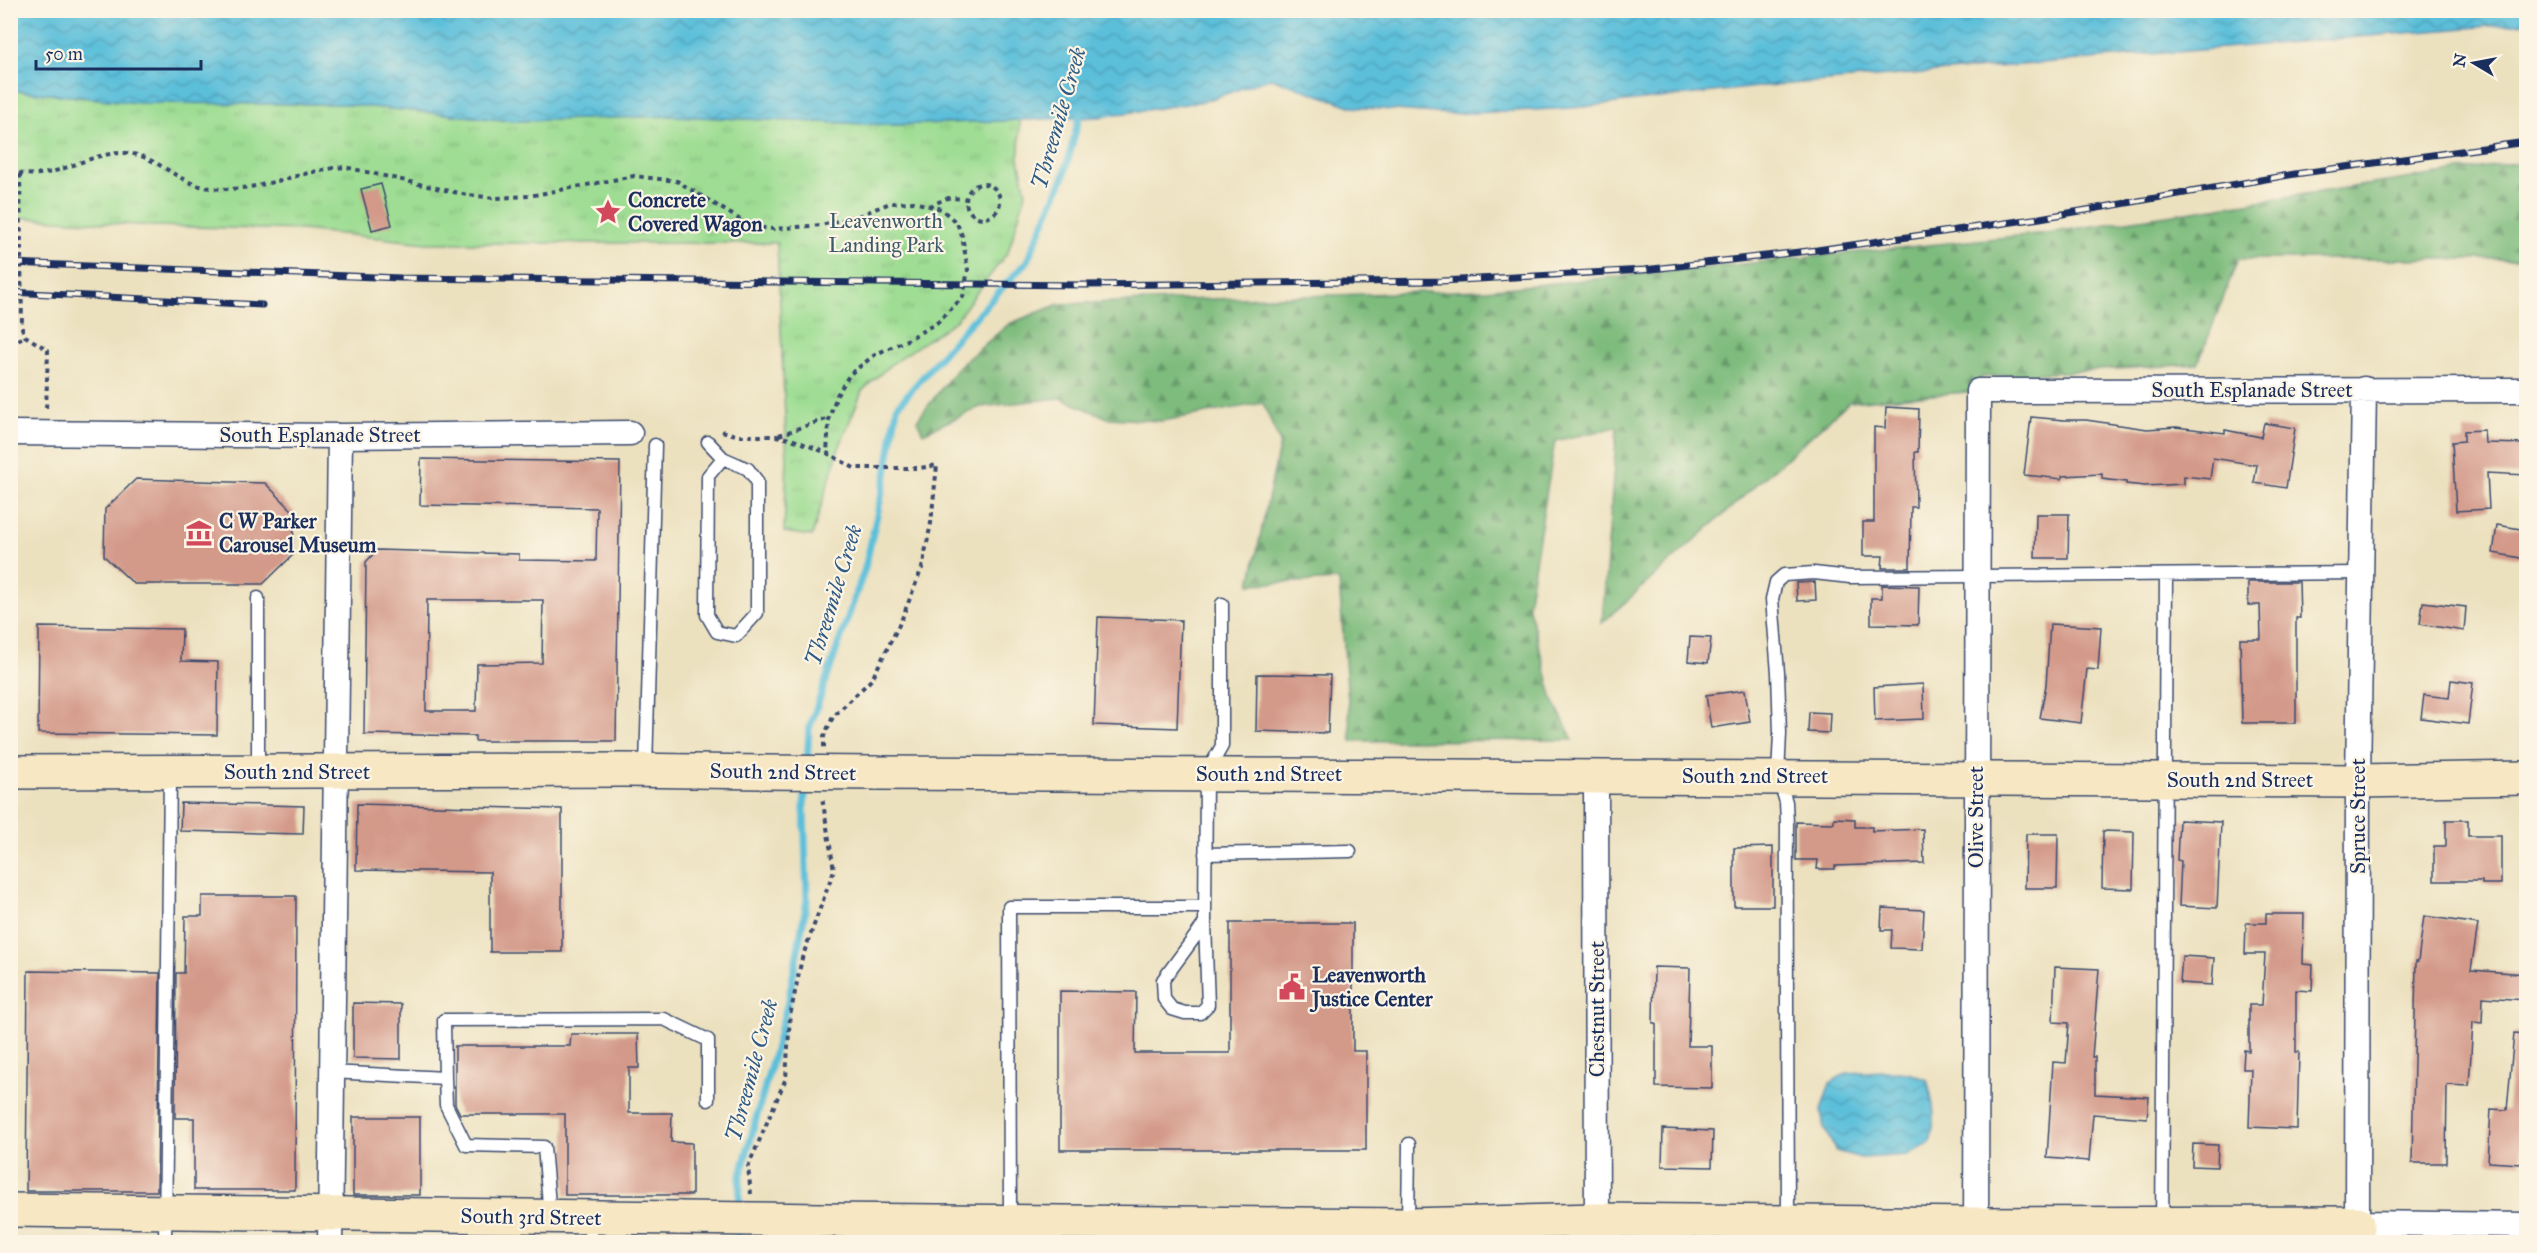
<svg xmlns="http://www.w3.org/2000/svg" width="2537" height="1253" font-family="'IM FELL Great Primer',serif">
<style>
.forest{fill:url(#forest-firs);stroke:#4c766e;stroke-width:1.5}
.park{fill:url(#park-tufts);stroke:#5c8678;stroke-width:1.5}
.water{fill:url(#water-waves);stroke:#3c779c;stroke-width:1.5}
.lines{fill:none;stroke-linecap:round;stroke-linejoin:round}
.stream{stroke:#5cbfda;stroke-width:7}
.building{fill:#d39989;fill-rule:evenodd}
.lane-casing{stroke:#3a4a6d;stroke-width:15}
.street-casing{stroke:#3a4a6d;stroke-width:27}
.secondary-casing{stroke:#3a4a6d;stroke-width:36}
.path{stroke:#3a4a6d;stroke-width:4;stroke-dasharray:4.5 4.5;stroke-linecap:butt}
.lane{stroke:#fff;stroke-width:12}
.street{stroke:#fff;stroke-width:24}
.secondary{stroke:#f7e8c3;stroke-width:33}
.rail-casing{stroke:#1b2f5e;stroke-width:7}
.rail{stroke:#fcf5e5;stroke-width:4.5;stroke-dasharray:14;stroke-linecap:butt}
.secondary-bridge-casing{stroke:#3a4a6d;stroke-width:36;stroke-linecap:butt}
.secondary-bridge{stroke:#f7e8c3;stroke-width:33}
.labels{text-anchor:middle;stroke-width:4.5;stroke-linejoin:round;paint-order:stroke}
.poi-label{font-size:21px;font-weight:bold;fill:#1b2f5e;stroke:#fcf5e5;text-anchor:start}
.park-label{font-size:21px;fill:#3c5a6b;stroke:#fcf5e5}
.street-label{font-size:21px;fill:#1b2f5e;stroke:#fcf5e5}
.water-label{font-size:22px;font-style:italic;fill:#2e5a83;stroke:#fcf5e5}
</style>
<defs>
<pattern id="forest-firs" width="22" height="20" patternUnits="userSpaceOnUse" patternTransform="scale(1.5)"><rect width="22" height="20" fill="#7ebc7d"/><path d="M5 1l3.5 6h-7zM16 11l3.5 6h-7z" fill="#66996a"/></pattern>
<pattern id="park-tufts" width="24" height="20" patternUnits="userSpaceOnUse" patternTransform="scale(1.5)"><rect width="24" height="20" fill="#9edd93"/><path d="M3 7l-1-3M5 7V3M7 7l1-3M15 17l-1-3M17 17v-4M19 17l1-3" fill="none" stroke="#88be81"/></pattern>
<pattern id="water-waves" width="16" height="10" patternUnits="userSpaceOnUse" patternTransform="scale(1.5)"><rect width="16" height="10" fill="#5cbfda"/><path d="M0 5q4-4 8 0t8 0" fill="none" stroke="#4b9cb4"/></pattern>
</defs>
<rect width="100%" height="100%" fill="#fcf5e5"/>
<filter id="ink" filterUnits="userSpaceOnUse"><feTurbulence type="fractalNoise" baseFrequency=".0167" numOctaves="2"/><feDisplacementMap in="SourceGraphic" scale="12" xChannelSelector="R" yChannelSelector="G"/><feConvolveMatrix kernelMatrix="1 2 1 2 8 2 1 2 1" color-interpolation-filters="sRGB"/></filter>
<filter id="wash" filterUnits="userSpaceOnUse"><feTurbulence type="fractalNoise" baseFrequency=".008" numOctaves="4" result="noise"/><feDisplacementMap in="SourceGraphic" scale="24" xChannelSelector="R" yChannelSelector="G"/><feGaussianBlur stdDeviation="1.35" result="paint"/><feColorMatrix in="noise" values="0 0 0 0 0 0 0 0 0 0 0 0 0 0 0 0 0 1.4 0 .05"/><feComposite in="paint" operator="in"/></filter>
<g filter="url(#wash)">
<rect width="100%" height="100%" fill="#ece1bf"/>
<path class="forest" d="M2526 161V259H2238L2198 364 1981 377 1978 391 1849 402 1602 623 1617 427 1555 441 1528 605 1553 700 1573 740 1351 741 1339 580 1250 584 1280 443 1263 403 1162 421 1108 418 1060 398 980 407 923 433 917 420 958 367 1009 324 1059 304 1486 290 2047 233Z"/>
<path class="park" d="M10 90 140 103 342 104 515 121 675 116 893 125 1020 120 1019 159 1026 193 1008 252 955 321 890 365 862 391 839 448 812 536 784 532 787 460 777 243H427L303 230 155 226 11 217Z"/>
<path class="water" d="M11 10H2526V23L1766 86 1572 108 1450 114 1353 107 1271 78 1205 101 1099 117 893 125 675 116 515 121 342 104 140 103 11 90Z
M1884 1071 1910 1073 1927 1080C1934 1103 1937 1121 1929 1144L1907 1155 1861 1158 1836 1151 1824 1128 1821 1110 1830 1083 1846 1073Z"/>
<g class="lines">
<path class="stream" d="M807 765 809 729 865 568 886 475 897 407 952 343 1027 261 1064 176 1081 110
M739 1210 740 1178 789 998 807 900 804 806 806 782
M738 1242V1227"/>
</g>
<g id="blocks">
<path class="building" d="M381 184 392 225 372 230 361 189Z
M1886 407 1919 409 1918 452H1915L1916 507H1911L1910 568H1882L1883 556H1863V522H1874V427L1885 428Z
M2031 417 2064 420H2086L2147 429 2176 427 2225 433V430L2261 437 2264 423 2295 428 2286 488 2254 483 2257 465 2213 458 2210 479 2184 476V484L2145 486 2126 484V482L2102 479V474L2062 476V479L2024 475Z
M2484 430 2485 443 2526 444V475L2487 473 2489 509 2456 511 2452 442 2464 441V431Z
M421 459 620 462 616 741H475V736L364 734 366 562 377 550 519 554V560L596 561 597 508 420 505ZM427 600H543L542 663 477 664 476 711H426Z
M136 479 265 483 294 512 293 555 263 584H134L104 556 105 509Z
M2036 514H2069L2068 558H2035Z
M2497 525 2526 530V559L2493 553Z
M1815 582 1816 600 1797 601 1796 583Z
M2248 582H2299L2300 618H2296V723H2242L2240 639H2261L2260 605H2248Z
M1882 585 1919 586 1918 625 1871 624V598H1882Z
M2423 602 2466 607 2464 631 2420 624Z
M1098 617 1181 620 1177 728 1094 725Z
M2050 624 2101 627 2098 670 2087 669 2081 723 2040 718 2046 685Z
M39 627 182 629 181 661 218 662 217 735 38 733Z
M1690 637 1711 638 1708 663 1688 661Z
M1257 674 1330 675 1328 733 1256 731Z
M2451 680 2473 683 2468 724 2421 718 2424 695 2449 698Z
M1923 684 1924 719 1875 721 1874 687Z
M1745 690 1750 722 1711 728 1706 695Z
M1809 712 1830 713 1829 733 1808 732Z
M181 803 304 806 303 834 180 831Z
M357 804 562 809V952H490V872L356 870Z
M1834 818 1855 819V827H1872V831L1923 829 1924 863 1835 866V869H1817L1818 860H1796V822L1834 823Z
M2179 820 2221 822 2217 908 2179 906 2181 861 2177 860Z
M2446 820H2468V836H2501V884H2482V881H2434V846H2446Z
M2103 831 2134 832 2133 889 2102 888Z
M2026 834H2058L2057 888H2025Z
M1773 847V906H1734V848Z
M202 896H296L295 1190H194V1118H175L176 973H184L185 916H202Z
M1882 908 1924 910 1922 949 1891 948 1892 930H1881Z
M2266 914H2304L2303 964 2313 965 2312 991 2296 990V1052H2299L2297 1129 2249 1127 2251 1069H2243L2244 1050 2249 1051V1005H2262L2265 954H2245L2246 923H2266Z
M2424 916 2478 924 2471 970 2526 974V1000L2483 997 2482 1023 2473 1022 2469 1086 2447 1085 2446 1163H2412L2416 961H2418Z
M1230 923H1353V1051H1366V1150H1060V991L1136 992 1135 1053H1230Z
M2182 956 2214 958 2212 985 2180 983Z
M1654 967 1690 968 1688 1046H1712V1088L1656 1087V1023H1653Z
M2055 967 2099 969 2092 1057H2095V1094L2149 1097 2147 1118 2093 1114 2089 1161 2047 1158 2053 1062 2066 1063 2069 1023 2053 1022Z
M28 971 160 973 157 1191H26Z
M353 1003 401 1004V1059L353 1058Z
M2514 1033 2526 1034V1086L2521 1164 2488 1162 2491 1109 2507 1110Z
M571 1034H638L639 1068H629V1113H672L671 1142 692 1143V1195H565V1114H460L455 1104V1046H570Z
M353 1117H420V1195H353Z
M1663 1129 1713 1131 1712 1167 1662 1166Z
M2193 1144 2218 1145 2217 1167 2192 1166Z"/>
</g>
</g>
<g filter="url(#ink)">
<use href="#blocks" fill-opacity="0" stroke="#3a4a6d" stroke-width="1.5"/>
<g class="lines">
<g class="lane-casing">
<path id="lane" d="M708 442 723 458 748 469 757 481V613L736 636 717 632 707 615 708 476 723 458
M258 598V771
M646 769 655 445
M1205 854 1350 851
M1205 923 1208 1005 1200 1013H1185L1172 1009 1164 999 1163 980 1205 923 1206 774 1222 746V604
M331 1072 445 1078 444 1020 664 1019 708 1040V1100
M445 1078 446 1105 466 1145 544 1147 550 1216
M1010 1221 1009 907H1204
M1408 1224 1409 1144
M165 1242 170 773
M590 1242 591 1217
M1788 1242C1788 1103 1786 963 1787 823L1786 802 1778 776 1780 733 1778 673 1772 599 1776 582 1784 575 1814 573 1850 577 2362 573
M2162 1242 2166 575"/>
</g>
<g class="street-casing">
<path id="street" d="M2364 389 2358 781 2357 1223 2526 1225
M10 433 340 436 630 433
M1596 775 1597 1242
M330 1242 340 436
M1976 1242 1978 391 2526 390"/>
</g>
<g class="secondary-casing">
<path id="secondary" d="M10 772 625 770 763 772
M875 773 2358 781 2526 778
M10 1210 680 1218
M821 1220 1408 1225 1597 1220 1977 1224 2357 1223V1242"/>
</g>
<path class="path" d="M10 171C54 185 85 151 126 153 156 155 176 182 205 187 253 196 298 170 345 167L467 195 496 198 529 196 634 176 677 181 752 227 774 229 821 225 858 216 890 203 914 202 941 209 957 223 962 236 968 270 963 297 938 322 909 339 876 354 850 374 837 395 829 418 827 453
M20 174 22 328 25 336 48 350 46 410 44 411
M966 201a17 17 0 1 1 34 0a17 17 0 1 1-34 0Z
M929 206 948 198 966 199
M10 344 25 336
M722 431 739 436H776L794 440 827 453 854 468H920L937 465 931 523 922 568 901 621 872 679 833 717 824 736V748
M779 435 829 418
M751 1194 748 1167 786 1078 790 1016 802 958 834 870 822 797"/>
<use href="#lane" class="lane"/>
<use href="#street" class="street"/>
<use href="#secondary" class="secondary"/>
<g class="rail-casing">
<path id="rail" d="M10 263 401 278 1084 285 1441 281 1644 270 1817 250 2040 218 2295 174 2526 142
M10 292 262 305"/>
</g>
<use href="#rail" class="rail"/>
<g class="secondary-bridge-casing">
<path id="secondary-bridge" d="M763 772 875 773
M680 1218 821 1220"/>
</g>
<use href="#secondary-bridge" class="secondary-bridge"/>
</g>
</g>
<defs>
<g id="sight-bare" transform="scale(2.07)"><path d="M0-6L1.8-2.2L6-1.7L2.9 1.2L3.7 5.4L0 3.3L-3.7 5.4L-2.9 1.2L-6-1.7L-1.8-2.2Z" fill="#d1495b" stroke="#fcf5e5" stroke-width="2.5" paint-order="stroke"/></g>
<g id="museum-bare" transform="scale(2.07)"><path d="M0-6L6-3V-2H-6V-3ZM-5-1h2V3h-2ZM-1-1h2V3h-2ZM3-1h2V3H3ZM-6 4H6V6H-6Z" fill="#d1495b" stroke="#fcf5e5" stroke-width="2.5" paint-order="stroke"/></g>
<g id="civic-bare" transform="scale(2.07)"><path d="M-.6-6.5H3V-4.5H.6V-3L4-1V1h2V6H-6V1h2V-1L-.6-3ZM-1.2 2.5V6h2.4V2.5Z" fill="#d1495b" stroke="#fcf5e5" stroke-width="2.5" paint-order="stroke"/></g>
</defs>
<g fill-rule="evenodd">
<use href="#sight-bare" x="608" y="212"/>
<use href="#museum-bare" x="199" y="533"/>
<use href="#civic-bare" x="1292" y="987"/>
</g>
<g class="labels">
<g class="poi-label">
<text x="628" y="207">Concrete<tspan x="628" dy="24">Covered Wagon</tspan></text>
<text x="219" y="528">C W Parker<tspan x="219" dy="24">Carousel Museum</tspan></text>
<text x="1312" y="982">Leavenworth<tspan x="1312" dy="24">Justice Center</tspan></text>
</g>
<g class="park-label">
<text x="886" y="228">Leavenworth<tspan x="886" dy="24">Landing Park</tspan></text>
</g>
<g class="street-label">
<text x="2252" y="397">South Esplanade Street</text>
<text x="320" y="442">South Esplanade Street</text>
<text x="297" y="779">South 2nd Street</text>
<text transform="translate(783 772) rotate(1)" y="7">South 2nd Street</text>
<text x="1269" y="781">South 2nd Street</text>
<text x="1755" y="783">South 2nd Street</text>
<text x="2240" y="787">South 2nd Street</text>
<text transform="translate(2358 816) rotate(-90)" y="7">Spruce Street</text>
<text transform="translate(1976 817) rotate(-90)" y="7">Olive Street</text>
<text transform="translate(1597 1009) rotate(-90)" y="7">Chestnut Street</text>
<text transform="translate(531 1217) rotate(1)" y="7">South 3rd Street</text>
</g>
<g class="water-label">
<text transform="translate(1058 118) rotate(-74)" y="8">Threemile Creek</text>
<text transform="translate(833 595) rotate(-73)" y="8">Threemile Creek</text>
<text transform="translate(751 1070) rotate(-75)" y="8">Threemile Creek</text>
</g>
</g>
<rect width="2537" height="1253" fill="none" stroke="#fcf5e5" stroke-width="36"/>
<g transform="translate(2474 63) rotate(280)" stroke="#fcf5e5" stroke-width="4.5" paint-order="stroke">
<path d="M0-4.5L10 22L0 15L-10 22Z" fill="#1b2f5e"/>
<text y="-9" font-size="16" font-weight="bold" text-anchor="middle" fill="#1b2f5e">N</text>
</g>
<path d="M36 60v9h165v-9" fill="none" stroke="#1b2f5e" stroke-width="3"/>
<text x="45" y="60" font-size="18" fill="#1b2f5e" stroke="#fcf5e5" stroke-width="4.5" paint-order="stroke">50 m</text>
</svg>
